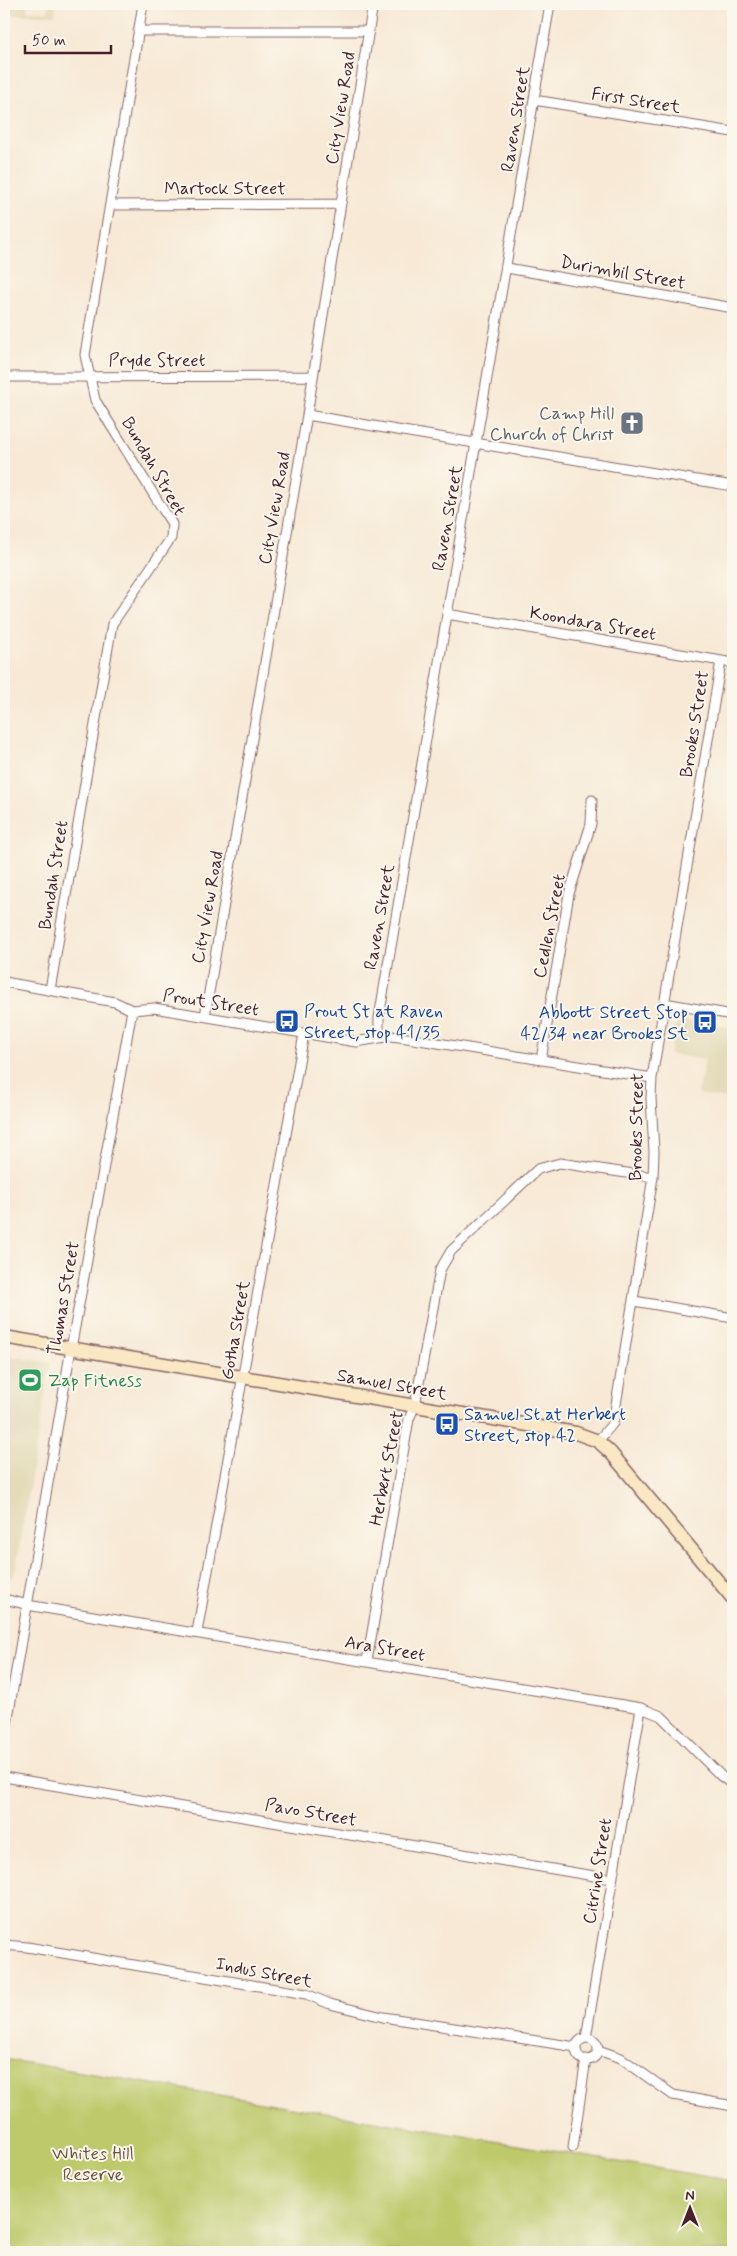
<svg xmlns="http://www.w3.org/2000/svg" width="737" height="2256" font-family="Mynerve,sans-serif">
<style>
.built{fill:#e4dbba}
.park{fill:#bdc96b;stroke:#84744b}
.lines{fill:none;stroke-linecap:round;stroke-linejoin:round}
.street-casing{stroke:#876666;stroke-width:11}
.secondary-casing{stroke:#876666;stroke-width:15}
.street{stroke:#fff;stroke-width:9}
.secondary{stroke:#fae7c3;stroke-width:12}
.labels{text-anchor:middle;stroke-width:4;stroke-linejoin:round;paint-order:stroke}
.street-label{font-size:18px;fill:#4a1f2b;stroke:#fbf7ec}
.worship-label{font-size:18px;fill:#5b616d;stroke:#fbf7ec;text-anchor:end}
.transit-label{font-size:18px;fill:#164399;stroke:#fbf7ec;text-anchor:start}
.leisure-label{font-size:18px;fill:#27864d;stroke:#fbf7ec;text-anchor:start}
.park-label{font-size:18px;fill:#6c523e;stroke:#fbf7ec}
</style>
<rect width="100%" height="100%" fill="#fbf7ec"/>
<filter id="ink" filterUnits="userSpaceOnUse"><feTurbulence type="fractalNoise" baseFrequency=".02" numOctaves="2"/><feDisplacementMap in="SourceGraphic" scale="10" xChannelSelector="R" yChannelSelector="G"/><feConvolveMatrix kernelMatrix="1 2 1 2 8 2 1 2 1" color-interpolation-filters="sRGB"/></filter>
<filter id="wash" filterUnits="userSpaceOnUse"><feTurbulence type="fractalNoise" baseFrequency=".0096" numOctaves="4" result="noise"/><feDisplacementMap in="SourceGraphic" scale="20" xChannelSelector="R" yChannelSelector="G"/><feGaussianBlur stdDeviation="1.12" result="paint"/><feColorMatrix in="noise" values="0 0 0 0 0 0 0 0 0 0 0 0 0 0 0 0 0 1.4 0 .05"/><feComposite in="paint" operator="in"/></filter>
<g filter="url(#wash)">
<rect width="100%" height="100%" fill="#f7e9d5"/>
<path class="built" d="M4 4H27V11H48L49 4H56L55 15H4Z
M683 1020 733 1028V1100L698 1094 705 1060 670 1054 675 1026Z
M4 1355 50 1363 14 1577 4 1581Z"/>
<path class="park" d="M4 2059 733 2181V2252H4Z"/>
</g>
<g filter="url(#ink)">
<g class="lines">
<g class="street-casing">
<path id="street" d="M138 31H368
M534 100 733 132
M110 205 340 204
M507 268 733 308
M4 377 311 376
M307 415 733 486
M447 614 733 663
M4 982 115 1002 132 1010 154 1008 356 1042 391 1036 407 1038 652 1078
M50 990 112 624 171 538 172 524 95 400 85 355 143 4
M664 1003 733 1015
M205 1016 307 415 373 4
M379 1038V1018L550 4
M541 1060 569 894 591 824 592 800
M634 1301 733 1318
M598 1441 613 1423 653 1177 654 1152 651 1098 652 1078 721 661
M4 1599 33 1606 641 1708 661 1716 721 1776 733 1785
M197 1632 304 1034
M367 1661 409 1419 415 1405 440 1270 451 1251 538 1169 560 1163 653 1177
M4 1741 69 1360 132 1010
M4 1777 612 1879
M4 1945 27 1947 306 1994 330 2004 383 2017 576 2047
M586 2038 641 1708
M576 2049a11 11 0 1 1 22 0a11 11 0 1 1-22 0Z
M598 2050 621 2058 673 2095 733 2106
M573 2147 586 2059"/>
</g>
<g class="secondary-casing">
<path id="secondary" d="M4 1337 576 1433 598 1441 611 1453 733 1599"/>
</g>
<use href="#street" class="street"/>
<use href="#secondary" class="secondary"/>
</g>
</g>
<defs>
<g id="church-square" transform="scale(1.25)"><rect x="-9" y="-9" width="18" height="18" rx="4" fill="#6b7280" stroke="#fbf7ec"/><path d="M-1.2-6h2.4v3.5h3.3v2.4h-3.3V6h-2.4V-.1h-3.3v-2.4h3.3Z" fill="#fff"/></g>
<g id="bus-square" transform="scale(1.25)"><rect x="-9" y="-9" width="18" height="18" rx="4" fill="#1a4fb4" stroke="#fbf7ec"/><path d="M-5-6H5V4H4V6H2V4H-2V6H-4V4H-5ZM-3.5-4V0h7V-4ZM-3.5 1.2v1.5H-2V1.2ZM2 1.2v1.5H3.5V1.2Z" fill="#fff"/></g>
<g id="stadium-square" transform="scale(1.25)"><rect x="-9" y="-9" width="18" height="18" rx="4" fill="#2e9e5b" stroke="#fbf7ec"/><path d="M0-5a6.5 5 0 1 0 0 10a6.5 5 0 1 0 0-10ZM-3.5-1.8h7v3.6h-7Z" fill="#fff"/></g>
</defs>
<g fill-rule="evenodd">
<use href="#church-square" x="632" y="423"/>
<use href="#bus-square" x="287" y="1021"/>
<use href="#bus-square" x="705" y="1022"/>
<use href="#stadium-square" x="30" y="1380"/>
<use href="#bus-square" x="447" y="1424"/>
</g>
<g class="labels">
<g class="street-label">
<text transform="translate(636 100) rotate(9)" y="6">First Street</text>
<text transform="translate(340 108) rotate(-81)" y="6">City View Road</text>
<text transform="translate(515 119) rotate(-81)" y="6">Raven Street</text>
<text x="225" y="194">Martock Street</text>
<text transform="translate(623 272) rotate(10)" y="6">Durimbil Street</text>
<text x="157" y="366">Pryde Street</text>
<text transform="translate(154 466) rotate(60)" y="6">Bundah Street</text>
<text transform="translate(274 508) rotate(-80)" y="6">City View Road</text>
<text transform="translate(447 518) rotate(-80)" y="6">Raven Street</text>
<text transform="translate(593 623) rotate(10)" y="6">Koondara Street</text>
<text transform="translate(694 724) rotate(-81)" y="6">Brooks Street</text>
<text transform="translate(53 875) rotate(-81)" y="6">Bundah Street</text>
<text transform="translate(207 907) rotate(-80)" y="6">City View Road</text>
<text transform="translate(379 917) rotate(-80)" y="6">Raven Street</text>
<text transform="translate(549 926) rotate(-79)" y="6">Cedlen Street</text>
<text transform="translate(211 1002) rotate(9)" y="6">Prout Street</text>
<text transform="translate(636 1127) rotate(-89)" y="6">Brooks Street</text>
<text transform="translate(63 1298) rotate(-80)" y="6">Thomas Street</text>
<text transform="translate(235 1330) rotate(-80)" y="6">Gotha Street</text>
<text transform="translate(392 1384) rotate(10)" y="6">Samuel Street</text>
<text transform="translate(386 1468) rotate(-79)" y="6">Herbert Street</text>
<text transform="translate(385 1648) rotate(10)" y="6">Ara Street</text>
<text transform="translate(311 1812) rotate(10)" y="6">Pavo Street</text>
<text transform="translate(597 1871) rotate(-81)" y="6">Citrine Street</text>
<text transform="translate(264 1972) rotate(11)" y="6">Indus Street</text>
</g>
<g class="worship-label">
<text x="614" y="419">Camp Hill<tspan x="614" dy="21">Church of Christ</tspan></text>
</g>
<g class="transit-label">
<text x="304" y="1017">Prout St at Raven<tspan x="304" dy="21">Street, stop 41/35</tspan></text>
<text x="688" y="1018" text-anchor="end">Abbott Street Stop<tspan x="688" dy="21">42/34 near Brooks St</tspan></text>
<text x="464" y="1420">Samuel St at Herbert<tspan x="464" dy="21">Street, stop 42</tspan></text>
</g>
<g class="leisure-label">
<text x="48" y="1386">Zap Fitness</text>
</g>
<g class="park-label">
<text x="93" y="2159">Whites Hill<tspan x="93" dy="21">Reserve</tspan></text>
</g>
</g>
<rect width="737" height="2256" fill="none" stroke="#fbf7ec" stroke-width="20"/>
<g transform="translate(690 2208)" stroke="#fbf7ec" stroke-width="4" paint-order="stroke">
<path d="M0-4L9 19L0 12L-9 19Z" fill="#4a1f2b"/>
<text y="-8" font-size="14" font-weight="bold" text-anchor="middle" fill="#4a1f2b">N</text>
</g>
<path d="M25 45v8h86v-8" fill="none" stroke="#4a1f2b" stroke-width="2.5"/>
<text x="32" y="45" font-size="15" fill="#4a1f2b" stroke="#fbf7ec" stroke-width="4" paint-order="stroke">50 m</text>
</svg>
